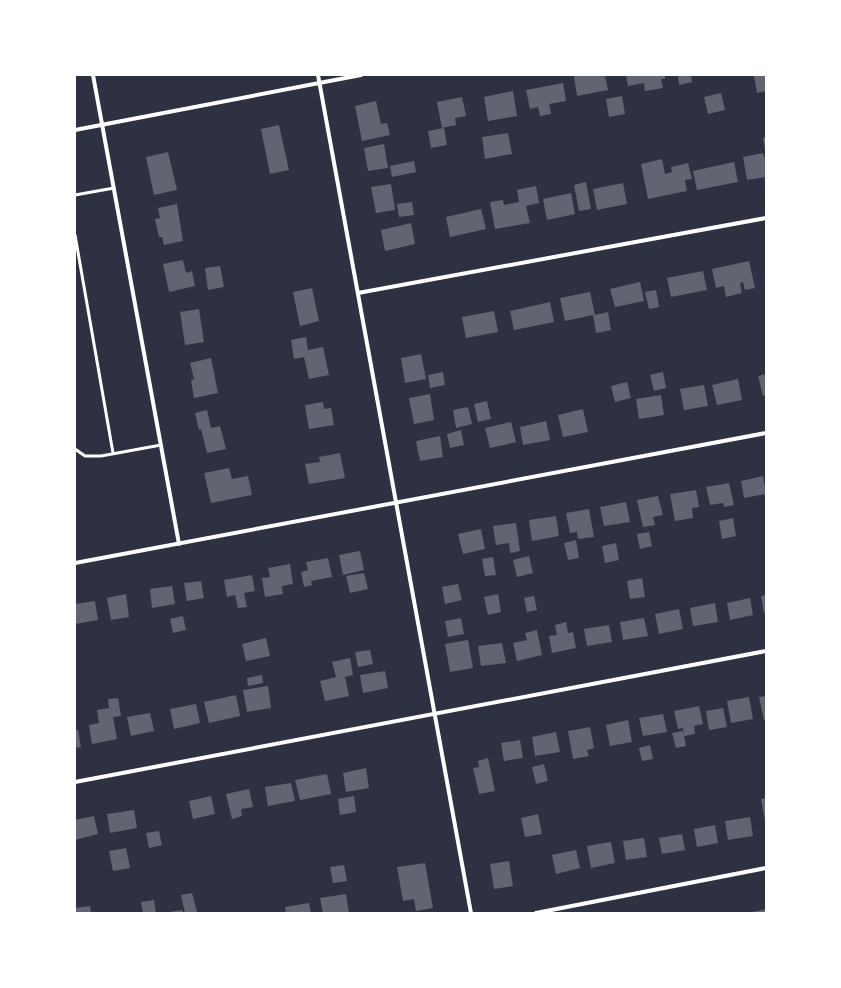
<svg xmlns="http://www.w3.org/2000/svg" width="841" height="988" font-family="Montserrat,sans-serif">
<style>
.building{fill:#626471}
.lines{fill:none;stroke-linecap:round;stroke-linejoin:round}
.service{stroke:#fff;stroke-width:3}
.minor{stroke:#fff;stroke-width:4}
</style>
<rect width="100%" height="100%" fill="#2d3142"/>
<path class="building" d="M582 75H605L608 90 577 96 574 76Z
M626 75H665V79H661L663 88 645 91 644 83 628 86Z
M678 75H691L692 82 679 85Z
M761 75H766V91L757 93 754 76Z
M563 83 566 101 549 104 551 114 540 116 538 107 530 109 526 90Z
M513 91 517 116 488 121 484 97Z
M721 93 725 110 708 114 704 97Z
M622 96 625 114 609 117 606 99Z
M462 97 466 116 455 118 456 125 442 128 437 102Z
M376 101 381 124 387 123 390 135 362 141 355 106Z
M279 125 289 170 270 174 261 129Z
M444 128 447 145 431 148 428 131Z
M508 133 512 154 485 159 482 137Z
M763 138H766V150H765Z
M384 144 388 168 368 171 364 148Z
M168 152 177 190 154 195 146 157Z
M763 153 764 157H766V177L747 180 743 157Z
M662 159 665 174 672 172 671 167 688 163 692 179 685 180 687 191 648 199 641 164Z
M414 161 416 172 392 177 390 166Z
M734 162 738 182 697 190 693 171Z
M586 182 591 209 579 211 574 185Z
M623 183 627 204 597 210 593 189Z
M391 184 395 210 376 213 371 187Z
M536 186 539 203 526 206 530 223 495 229 490 202 503 200 504 205 519 202 517 190Z
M571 193 575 214 547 220 543 199Z
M412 202 414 215 399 217 397 204Z
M177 204 183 241 164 245 162 237H159L155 219 160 218 158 208Z
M481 209 486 229 450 237 446 217Z
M411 223 415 244 385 251 381 230Z
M183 260 186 273 192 271 195 286 169 292 163 264Z
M749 261 755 288 745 290 743 282 740 283 742 293 726 297 724 286 716 288 712 269Z
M220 266 224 287 208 290 205 268Z
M703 271 707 290 671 297 667 278Z
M640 282 644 301 615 307 610 289Z
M312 288 319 321 300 326 293 292Z
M656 290 659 307 649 309 645 292Z
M590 292 595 315 608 312 611 330 596 333 593 315 565 321 560 298Z
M550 302 554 322 514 330 510 311Z
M199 309 204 342 185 345 180 312Z
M494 311 498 332 466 338 462 317Z
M306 337 308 350 323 347 329 375 309 379 304 357 294 359 291 340Z
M421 354 426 379 405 383 401 358Z
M211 358 218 393 194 398 191 380 194 379 190 363Z
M443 372 445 385 430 388 428 375Z
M663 372 666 388 654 391 650 375Z
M766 374V395L763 396 758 376Z
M738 379 742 400 717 405 712 385Z
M627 382 631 398 615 402 611 386Z
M704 385 708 406 684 410 680 389Z
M430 394 434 420 414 424 409 398Z
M661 395 664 415 639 419 636 399Z
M487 401 491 419 478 422 474 404Z
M323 402 324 409 331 408 334 425 309 429 305 405Z
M468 407 472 424 456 428 453 410Z
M583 409 588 432 563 437 558 415Z
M207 410 211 428 220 426 226 449 207 453 201 429 199 430 195 413Z
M546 421 550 440 523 445 520 427Z
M511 422 516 442 490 448 485 428Z
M461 430 464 445 450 448 447 434Z
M440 436 443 457 420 461 416 441Z
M340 453 345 478 309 484 305 464 320 462 319 457Z
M229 468 232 479 248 476 252 495 211 503 204 473Z
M763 476 766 494 744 498 741 481Z
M729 483 734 505 724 507 723 503 710 505 706 487Z
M696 490 699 507 692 508 693 518 675 521 670 494Z
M658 496 663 515 653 517 655 525 643 527 637 500Z
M626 502 630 522 604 526 600 507Z
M589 509 594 537 578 539 577 532 570 533 566 513Z
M556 516 559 536 532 541 529 520Z
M733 518 736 536 722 539 719 521Z
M516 523 520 551 510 553 509 543 496 545 493 526Z
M481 529 485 549 463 554 458 534Z
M649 532 652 546 640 549 637 534Z
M576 540 579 558 568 560 564 543Z
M616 543 619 560 605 563 602 546Z
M360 551 364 570 343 575 339 555Z
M529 556 533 573 517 577 513 560Z
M493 557 496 575 485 576 482 559Z
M328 558 332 577 311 581 312 585 304 587 301 572 308 570 306 562Z
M290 564 293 584 282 586 283 594 265 597 262 578 270 577 268 568Z
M364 573 368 589 350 593 346 576Z
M252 575 255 591 244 593 247 607 238 608 235 595 227 597 224 580Z
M642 578 645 597 630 599 627 581Z
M201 581 204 598 187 601 184 583Z
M458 584 462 600 445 604 442 587Z
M172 586 175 604 152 608 150 589Z
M126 594 129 617 111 620 107 598Z
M498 594 501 612 488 615 484 597Z
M766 595V612L764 613 761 596Z
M534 596 537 610 527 612 524 598Z
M750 598 753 615 730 620 727 603Z
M95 601 98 620 75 624V604Z
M715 603 718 622 693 626 690 608Z
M679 609 683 629 659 634 655 614Z
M183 616 186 630 173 633 170 619Z
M461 618 464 634 448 637 445 621Z
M644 618 648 636 623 640 620 622Z
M566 622 568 633 573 632 576 648 552 653 549 636 557 635 555 625Z
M609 625 612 642 587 646 584 629Z
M537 630 542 655 517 661 513 643 527 640 525 633Z
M266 638 270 656 246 661 242 644Z
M468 640 473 668 450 672 445 644Z
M502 643 506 663 481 666 478 646Z
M370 650 373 664 358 667 355 652Z
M350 658 353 675 345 677 349 696 325 701 320 681 336 677 332 662Z
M385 671 388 688 363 693 360 675Z
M262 675 263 683 248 686 247 678Z
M268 686 271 708 247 712 243 690Z
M236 695 240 716 209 723 204 702Z
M766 696V720H764L759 697Z
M749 697 753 719 731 723 727 701Z
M118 698 121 716 113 717 117 739 92 744 89 725 99 723 97 710 109 708 108 699Z
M196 704 200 723 174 729 170 709Z
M699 706 703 724 694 726 695 734 684 736 683 728 678 729 674 711Z
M723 708 727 727 709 730 706 711Z
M150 713 154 731 131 736 127 717Z
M663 714 667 732 643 736 639 718Z
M628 720 632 742 610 746 606 725Z
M590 727 594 748 587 750 589 756 573 759 568 731Z
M75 730H78L81 747 75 748Z
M683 731 686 746 676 748 672 733Z
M556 732 560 752 535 756 532 737Z
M520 740 523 758 504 761 501 743Z
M650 745 653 759 642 761 639 748Z
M488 758 495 791 479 794 473 768 479 767 478 761Z
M544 764 548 781 536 784 532 767Z
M366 768 369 788 346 792 343 773Z
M327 774 331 794 300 800 295 780Z
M291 783 295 801 268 806 265 787Z
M249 789 253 807 241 809 242 816 232 819 226 794Z
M211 796 215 814 193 819 189 801Z
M354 796 356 812 340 815 338 799Z
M766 798V820L765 821 761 799Z
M134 810 137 828 110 833 107 814Z
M538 814 542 834 525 837 521 818Z
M94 816 98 834 75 840V820Z
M750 817 753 836 728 840 725 821Z
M715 825 718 843 697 847 694 829Z
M159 831 162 845 149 848 146 833Z
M682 834 685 850 662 854 659 838Z
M644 838 647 857 626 860 623 841Z
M611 842 615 863 591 868 587 846Z
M126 848 130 868 113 871 109 851Z
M576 850 580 868 556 874 552 855Z
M509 861 513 886 494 889 490 864Z
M425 863 433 908 416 911 414 899 403 901 397 867Z
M344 865 347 881 333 883 330 867Z
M192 893 197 912 185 913 181 895Z
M346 894 349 913H323L320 898Z
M154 900 156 913H143L141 902Z
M309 903 311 913H286L285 907Z
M90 906 91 913H76L75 908Z
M766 909V913H752V912Z
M182 910 183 913H170V912Z"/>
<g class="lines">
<path class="service" d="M75 195 114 188
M75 235 113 453
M75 449 85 456H101L161 445"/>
<path class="minor" d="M93 75 179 544
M318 75 471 913
M75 130 361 75
M358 293 766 218
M75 563 766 433
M75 782 766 651
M536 913 766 868"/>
</g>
<rect width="841" height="988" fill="none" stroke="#ffffff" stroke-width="152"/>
</svg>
